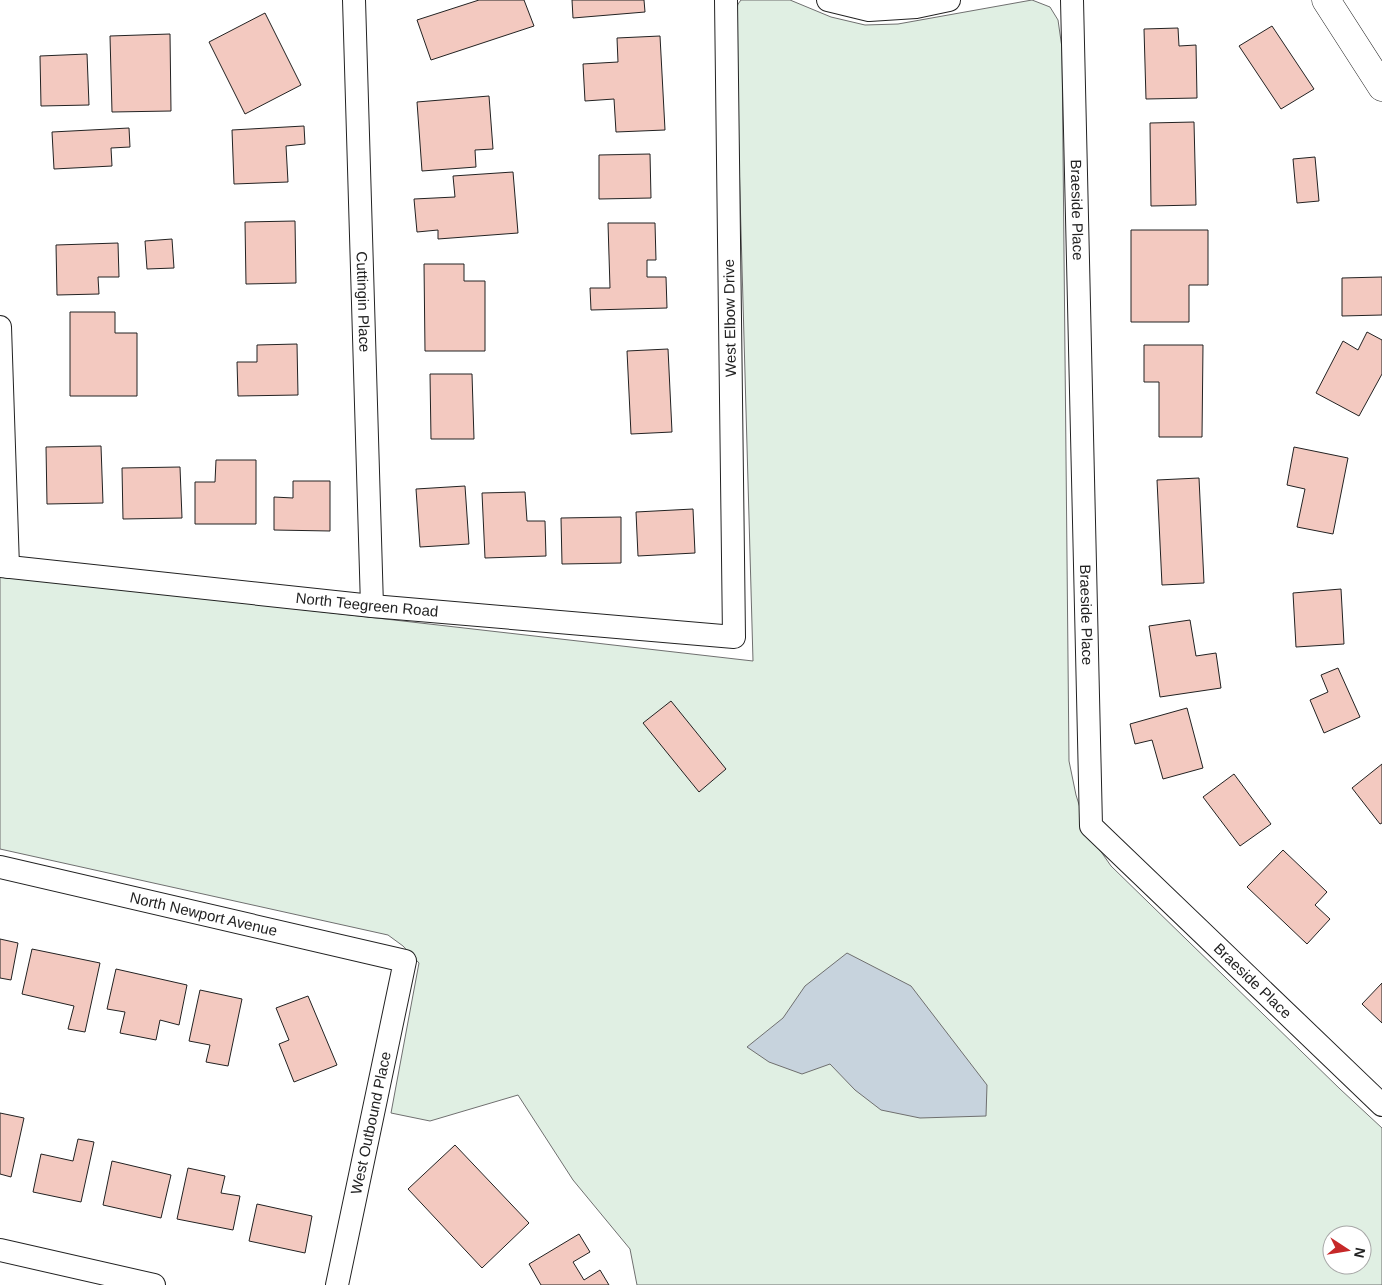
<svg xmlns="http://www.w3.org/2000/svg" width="1382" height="1285" font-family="Helvetica,sans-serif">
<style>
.green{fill:#e0efe3;stroke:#6f6f6f;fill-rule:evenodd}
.water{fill:#c7d3dd;stroke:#6f6f6f}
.building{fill:#f3c9c0;stroke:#222}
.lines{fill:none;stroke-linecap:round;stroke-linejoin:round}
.street-casing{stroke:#222;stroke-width:24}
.secondary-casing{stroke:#222;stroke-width:29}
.street{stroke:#fff;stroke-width:22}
.secondary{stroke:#fff;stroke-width:28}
.labels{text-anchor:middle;stroke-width:4;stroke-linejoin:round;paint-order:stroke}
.street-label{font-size:15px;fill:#222;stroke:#fff}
</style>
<rect width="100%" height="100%" fill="#fff"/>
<path class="green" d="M741 0H790L831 17 865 25 898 24 1032 0 1050 7 1058 20 1062 48 1069 761 1076 795 1088 833 1111 866 1340 1089 1382 1128V1285H637L630 1249 573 1180 518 1095 430 1121 391 1113 419 963 403 946 388 935 0 849V575L753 661 735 15 738 4ZM1332 1235H1362V1265H1332Z"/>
<path class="water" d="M847 953 911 986 987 1085 986 1116 920 1118 881 1110 855 1090 830 1064 802 1074 769 1062 747 1047 783 1018 805 986Z"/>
<path class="building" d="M479 0H524L534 26 431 60 417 20Z
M572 0H644L645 12 573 18Z
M265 13 301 85 245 114 209 42Z
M1272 26 1314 89 1281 109 1239 46Z
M1178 28 1179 46 1196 45 1197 98 1146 99 1144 29Z
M170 34 171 111 112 112 110 36Z
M660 36 665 130 616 132 614 99 585 101 583 64 618 62 617 38Z
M87 54 89 105 41 106 40 56Z
M489 96 493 149 475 150 476 167 422 171 417 102Z
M1194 122 1196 205 1151 206 1150 123Z
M304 126 305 144 286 146 288 182 234 184 232 130Z
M129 128 130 147 111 148 112 166 54 169 52 132Z
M650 154 651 198 599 199V155Z
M1315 157 1319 201 1297 203 1293 159Z
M513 172 518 233 438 239V230L417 232 414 199 455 197 453 176Z
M295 221 296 283 246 284 245 222Z
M608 223H655L656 260H647V277H666L667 308 591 310 590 288H610Z
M1131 230H1208V285H1189V322H1131Z
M172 239 174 268 147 269 145 241Z
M118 243 119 277H98L99 294 57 295 56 245Z
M424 264H464V281H485V351H425Z
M1382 277V315L1342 316V278Z
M70 312H115V333H137V396H70Z
M1367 332 1382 340V374L1359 416 1316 393 1343 341 1358 350Z
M297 344 298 395 238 396 237 362H257V345Z
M1144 345H1203L1202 437H1159V382H1144Z
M668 349 672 432 631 434 627 351Z
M430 374H472L474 439H431Z
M101 446 103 503 47 504 46 447Z
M1294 447 1348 458 1333 534 1297 527 1305 489 1287 485Z
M216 460H256V524H195V482H215Z
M180 467 182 518 123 519 122 468Z
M1199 478 1204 583 1162 585 1157 480Z
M293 481H330V531L274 530V497L293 498Z
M465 486 469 544 420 547 416 489Z
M525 492 527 521H545L546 556 485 558 482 493Z
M693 509 695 553 638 556 636 512Z
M621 517V563L562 564 561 518Z
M1341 589 1344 644 1296 647 1293 593Z
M1190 620 1196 656 1216 653 1221 688 1160 697 1149 626Z
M1338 668 1360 717 1324 733 1310 700 1328 692 1321 675Z
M671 701 726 769 699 792 643 723Z
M1187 708 1203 768 1163 779 1152 740 1135 744 1130 724Z
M1382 764V823L1380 824 1352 788Z
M1234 774 1271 824 1240 846 1203 797Z
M1283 850 1327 892 1315 905 1330 919 1307 944 1247 887Z
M0 939 18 943 11 980 0 978Z
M32 949 100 963 85 1032 68 1029 74 1006 22 994Z
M116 969 187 985 179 1025 160 1020 156 1040 120 1033 125 1012 107 1009Z
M1382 983V1023L1362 1004Z
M200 990 242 999 228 1066 206 1062 210 1045 189 1041Z
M308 996 337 1065 294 1082 279 1044 289 1040 276 1008Z
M0 1113 24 1118 11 1177 0 1174Z
M78 1139 94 1142 81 1202 33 1192 41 1154 73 1161Z
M455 1145 529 1223 482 1268 408 1189Z
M112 1161 171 1175 161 1218 103 1205Z
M188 1168 225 1176 221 1193 240 1196 233 1230 177 1219Z
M257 1204 312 1216 305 1253 249 1241Z
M579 1234 590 1252 573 1262 584 1280 600 1270 609 1285H541L529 1264Z"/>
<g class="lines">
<g class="street-casing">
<g id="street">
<path id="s1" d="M354 0 372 606"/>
<path d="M828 0 869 10 916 7 949 0"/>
<path id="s2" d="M1072 0 1091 826 1382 1105"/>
<path d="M0 327 8 567"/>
<path id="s3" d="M0 566 372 606 734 637 726 0"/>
<path id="s4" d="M0 867 405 961 337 1285"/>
<path d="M0 1250 154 1285"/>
</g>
</g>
<g class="secondary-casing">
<path id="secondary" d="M1326 0 1382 87"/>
</g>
<use href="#street" class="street"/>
<use href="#secondary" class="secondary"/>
</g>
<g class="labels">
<g class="street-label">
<text dy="5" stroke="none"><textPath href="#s2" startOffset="210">Braeside Place</textPath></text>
<text dy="5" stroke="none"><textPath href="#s1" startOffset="302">Cuttingin Place</textPath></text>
<text transform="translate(730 318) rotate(-91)" y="5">West Elbow Drive</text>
<text dy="5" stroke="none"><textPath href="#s3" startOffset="369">North Teegreen Road</textPath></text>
<text dy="5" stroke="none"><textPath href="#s2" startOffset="615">Braeside Place</textPath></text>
<text dy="5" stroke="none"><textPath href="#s4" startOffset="209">North Newport Avenue</textPath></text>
<text dy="5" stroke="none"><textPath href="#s2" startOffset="1050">Braeside Place</textPath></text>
<text transform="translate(371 1123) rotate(-78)" y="5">West Outbound Place</text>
</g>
</g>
<g transform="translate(1347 1250) rotate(102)"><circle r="24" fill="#ffffff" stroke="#a7a7a7"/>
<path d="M0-4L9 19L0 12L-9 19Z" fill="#c62828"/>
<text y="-8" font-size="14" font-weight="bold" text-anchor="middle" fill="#222222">N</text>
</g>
</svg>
